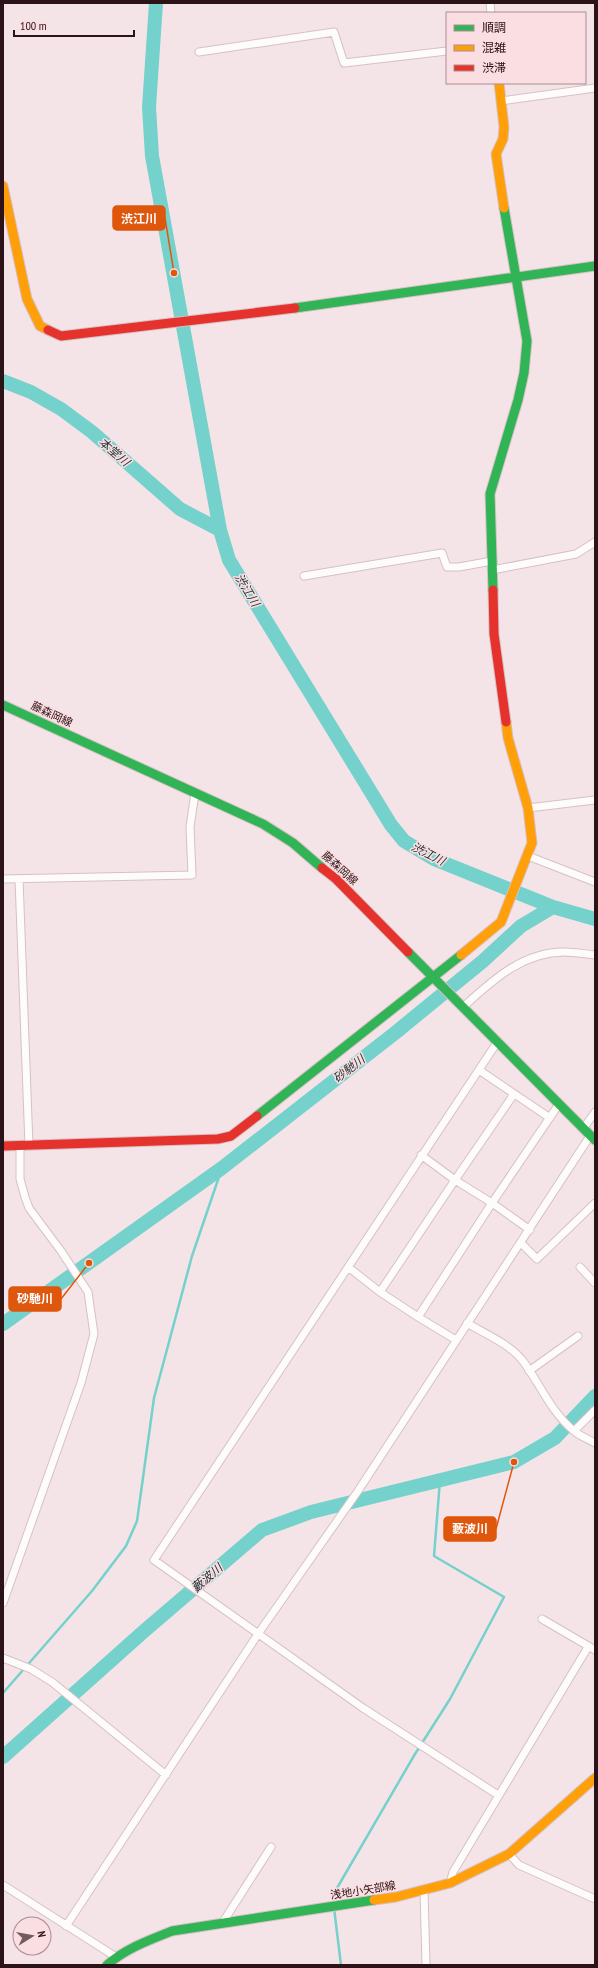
<svg xmlns="http://www.w3.org/2000/svg" width="598" height="1968" font-family="'PT Sans Narrow','Noto Sans JP',sans-serif">
<style>
.lines{fill:none;stroke-linecap:round;stroke-linejoin:round}
.stream{stroke:#75d1cc;stroke-width:2.5}
.river{stroke:#75d1cc;stroke-width:14}
.street-casing{stroke:#d6c1c5;stroke-width:9}
.fast-casing{stroke:#d6c1c5;stroke-width:11}
.slow-casing{stroke:#d6c1c5;stroke-width:11}
.jam-casing{stroke:#d6c1c5;stroke-width:11}
.street{stroke:#fefbfb;stroke-width:7}
.fast{stroke:#30b455;stroke-width:9}
.slow{stroke:#ff9f0a;stroke-width:9}
.jam{stroke:#e5322d;stroke-width:9}
.labels{text-anchor:middle;stroke-width:3;stroke-linejoin:round;paint-order:stroke}
.street-label{font-size:11px;fill:#2b1317;stroke:#fbdee2}
.water-label{font-size:12px;font-style:italic;fill:#203735;stroke:#fbdee2}
.leader{fill:none;stroke:#df560d;stroke-width:1.5}
.callout-dot{fill:#df560d;stroke:#fbdee2;stroke-width:1.5}
.callout{fill:#df560d;stroke:#df560d;stroke-width:1.5}
.callout-label{font-size:12px;text-anchor:middle;font-weight:bold;fill:#fff}
</style>
<rect width="100%" height="100%" fill="#f5e4e7"/>
<g class="lines">
<path class="stream" d="M3 1693 92 1591 126 1546 137 1521 154 1398 192 1256 222 1168
M333 1903V1895L415 1754 450 1699 504 1597 434 1556 440 1480
M334 1908 341 1965"/>
<path class="river" d="M156 3 149 107 152 156 220 530 229 560 391 825 404 841 434 859 553 907 595 919
M3 381 31 392 61 409 92 432 180 509 220 530
M3 1324 222 1168 395 1033 483 961 521 926 553 907
M3 1757 143 1632 262 1530 311 1512 514 1462 555 1438 595 1396"/>
<g class="street-casing">
<path id="street" d="M490 3 491 13
M199 52 334 32 344 63 447 51
M501 101 595 88
M492 570 576 554 595 542
M304 576 442 553 447 567H459L492 561
M528 808 595 800
M528 856 595 882
M3 879 192 875 190 827 195 793
M19 879 29 1146
M463 1007C492 981 522 952 564 952 574 952 585 954 595 955
M498 1041 154 1560 363 1708 498 1795
M479 1070 550 1118
M583 1129 595 1112
M530 1230 492 1203 559 1104
M521 1243 537 1259 595 1203
M348 1267 380 1292
M580 1267 595 1283
M418 1317 380 1292 455 1180 421 1155
M467 1323C485 1334 510 1344 523 1361 540 1384 551 1412 574 1431 580 1436 588 1439 595 1443
M456 1340 418 1317 492 1203 455 1180 514 1094
M529 1371 578 1336
M574 1431 595 1410
M3 1603 81 1383 94 1334 88 1292 61 1251 29 1208 25 1197 20 1179V1146
M542 1619 595 1650
M3 1658 31 1669 52 1682 166 1775
M509 1854 519 1865 595 1899
M450 1883 453 1872 588 1647
M3 1885 116 1957
M424 1891 426 1965
M223 1922 271 1847
M66 1926 258 1634 358 1491 590 1136"/>
</g>
<g class="fast-casing">
<path id="fast" d="M295 308 595 266
M493 590 490 494 518 400 524 373 527 341 504 208
M3 705 263 824 293 843 322 868
M408 952 595 1140
M257 1116 461 955
M107 1965C125 1949 149 1940 172 1931L374 1900"/>
</g>
<g class="slow-casing">
<path id="slow" d="M499 83 504 127 503 139 496 154 504 208
M3 186 27 299 40 326 48 330
M461 955 501 922 532 843 528 808 508 738 506 722
M374 1900 396 1897 450 1883 509 1854 595 1778"/>
</g>
<g class="jam-casing">
<path id="jam" d="M48 330 61 336 295 308
M493 590 494 634 506 722
M322 868 336 879 408 952
M3 1146 218 1139 231 1136 257 1116"/>
</g>
<use href="#street" class="street"/>
<use href="#fast" class="fast"/>
<use href="#slow" class="slow"/>
<use href="#jam" class="jam"/>
</g>
<g class="labels">
<g class="street-label">
<text transform="translate(52 714) rotate(25)" y="4">藤森岡線</text>
<text transform="translate(340 868) rotate(42)" y="4">藤森岡線</text>
<text transform="translate(363 1890) rotate(-9)" y="4">浅地小矢部線</text>
</g>
<g class="water-label">
<text transform="translate(114 452) rotate(41)" y="4">本堂川</text>
<text transform="translate(247 590) rotate(59)" y="4">渋江川</text>
<text transform="translate(428 854) rotate(27)" y="4">渋江川</text>
<text transform="translate(349 1069) rotate(-38)" y="4">砂馳川</text>
<text transform="translate(207 1578) rotate(-41)" y="4">藪波川</text>
</g>
</g>
<path class="leader" d="M174 273L165 218M89 1263L61 1299M514 1462L496 1529"/>
<g class="callout-dot">
<circle cx="174" cy="273" r="4"/>
<circle cx="89" cy="1263" r="4"/>
<circle cx="514" cy="1462" r="4"/>
</g>
<g class="callout">
<rect x="113" y="206" width="52" height="24" rx="4"/>
<rect x="9" y="1287" width="52" height="24" rx="4"/>
<rect x="444" y="1517" width="52" height="24" rx="4"/>
</g>
<g class="callout-label">
<text x="139" y="223">渋江川</text>
<text x="35" y="1303">砂馳川</text>
<text x="470" y="1533">藪波川</text>
</g>
<rect width="598" height="1968" fill="none" stroke="#2b1317" stroke-width="8"/>
<rect x="446" y="12" width="140" height="72" fill="#fbdee2" stroke="#a88d91"/>
<rect x="454" y="25" width="20" height="6" fill="#30b455" stroke="#a88d91"/>
<text x="482" y="32" font-size="12" fill="#2b1317">順調</text>
<rect x="454" y="45" width="20" height="6" fill="#ff9f0a" stroke="#a88d91"/>
<text x="482" y="52" font-size="12" fill="#2b1317">混雑</text>
<rect x="454" y="65" width="20" height="6" fill="#e5322d" stroke="#a88d91"/>
<text x="482" y="72" font-size="12" fill="#2b1317">渋滞</text>
<g transform="translate(32 1936) rotate(79)"><circle r="19" fill="#fbdee2" stroke="#a88d91"/>
<path d="M0-3L7 15L0 10L-7 15Z" fill="#725c60"/>
<text y="-6" font-size="11" font-weight="bold" text-anchor="middle" fill="#2b1317">N</text>
</g>
<path d="M14 30v6h120v-6" fill="none" stroke="#2b1317" stroke-width="2"/>
<text x="20" y="30" font-size="12" fill="#2b1317" stroke="#fbdee2" stroke-width="3" paint-order="stroke">100 m</text>
</svg>
